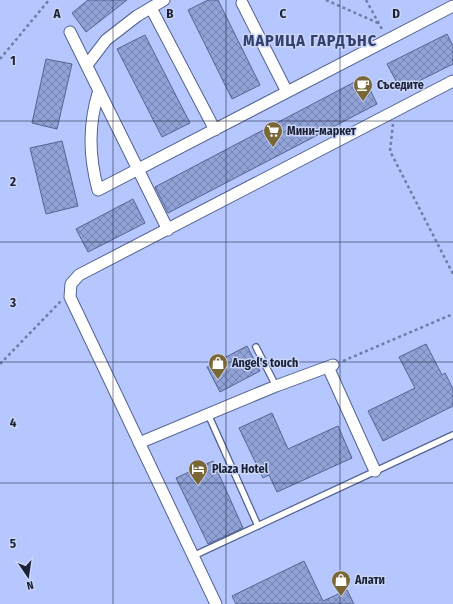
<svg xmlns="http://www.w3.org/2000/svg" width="453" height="604" font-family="'Fira Sans Condensed',sans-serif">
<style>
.building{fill:url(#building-cross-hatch);stroke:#546494}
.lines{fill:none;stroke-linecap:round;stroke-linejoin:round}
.service-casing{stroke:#536292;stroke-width:8}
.minor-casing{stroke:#536292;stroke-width:13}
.path{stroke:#6f7ca4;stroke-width:2.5;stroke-dasharray:3 3;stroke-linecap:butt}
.service{stroke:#fff;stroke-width:5.5}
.minor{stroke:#fff;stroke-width:11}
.grid{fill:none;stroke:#1b2136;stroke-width:1;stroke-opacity:0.55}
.labels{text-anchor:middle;stroke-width:3;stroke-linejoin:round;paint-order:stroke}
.poi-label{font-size:12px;font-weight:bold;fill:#1b2136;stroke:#cad5f7;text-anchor:start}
.district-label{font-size:16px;font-weight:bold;letter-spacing:1px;fill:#34416f;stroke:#cad5f7}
.grid-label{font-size:13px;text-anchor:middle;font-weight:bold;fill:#1b2136;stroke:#cad5f7;stroke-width:3;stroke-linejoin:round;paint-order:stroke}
</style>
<defs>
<pattern id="building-cross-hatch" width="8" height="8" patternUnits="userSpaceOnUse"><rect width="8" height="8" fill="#90a2d6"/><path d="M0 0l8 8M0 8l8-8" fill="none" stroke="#7584ae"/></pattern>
</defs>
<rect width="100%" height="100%" fill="#b5c7fe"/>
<path class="building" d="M88 0H127L86 32 72 13Z
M208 0H218L260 85 232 99 188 10Z
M447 34 453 46V64L401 90 387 64Z
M145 35 190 123 162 137 117 49Z
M46 59 72 64 57 129 32 123Z
M364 77 377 104 168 213 155 187Z
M62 141 78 206 46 214 30 148Z
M133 199 145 223 88 252 76 229Z
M426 344 442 375 445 373 453 389V406L383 441 368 411 415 388 399 357Z
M247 346 260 371 220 392 207 367Z
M272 413 288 449 338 426 352 458 277 492 269 475 263 478 239 428Z
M213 461 243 528 208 544 176 478Z
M304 561 323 601 347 590 354 604H236L232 596Z"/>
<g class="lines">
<g class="service-casing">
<path id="service" d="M256 347 276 386
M208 414 258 526
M193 556 453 435"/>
</g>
<g class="minor-casing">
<path id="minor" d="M242 3 287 92
M151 8 215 130
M70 32 168 230
M87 65 106 40 137 16 164 0
M99 90C88 125 89 156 98 190L453 6
M328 367 375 471
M139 443 276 386 333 365
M216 604 70 297 71 284 79 275 453 81"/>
</g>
<path class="path" d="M326 0 378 23
M366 0 383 31
M0 59 49 0
M393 124 390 151 453 274
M343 361 453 314
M0 364 61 301"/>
<use href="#service" class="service"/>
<use href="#minor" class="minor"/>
</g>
<path class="grid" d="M113 0V604M226 0V604M340 0V604M0 121H453M0 242H453M0 362H453M0 483H453"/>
<defs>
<g id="cafe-pin" transform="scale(1)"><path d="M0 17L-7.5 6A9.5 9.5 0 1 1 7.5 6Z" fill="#796735" stroke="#cad5f7"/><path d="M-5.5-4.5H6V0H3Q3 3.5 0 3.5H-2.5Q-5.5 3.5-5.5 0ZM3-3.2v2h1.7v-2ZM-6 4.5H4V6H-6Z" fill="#fff"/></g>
<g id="supermarket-pin" transform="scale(1)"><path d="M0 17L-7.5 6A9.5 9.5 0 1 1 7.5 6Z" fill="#796735" stroke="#cad5f7"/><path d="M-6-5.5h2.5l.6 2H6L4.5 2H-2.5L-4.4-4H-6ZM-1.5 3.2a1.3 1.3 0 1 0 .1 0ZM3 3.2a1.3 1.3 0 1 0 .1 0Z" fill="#fff"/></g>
<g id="shop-pin" transform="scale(1)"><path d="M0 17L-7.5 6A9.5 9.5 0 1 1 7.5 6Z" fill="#796735" stroke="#cad5f7"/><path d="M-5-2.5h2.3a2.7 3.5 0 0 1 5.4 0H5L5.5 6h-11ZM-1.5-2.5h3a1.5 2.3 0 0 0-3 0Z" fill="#fff"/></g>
<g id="hotel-pin" transform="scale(1)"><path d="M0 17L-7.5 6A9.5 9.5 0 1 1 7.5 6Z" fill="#796735" stroke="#cad5f7"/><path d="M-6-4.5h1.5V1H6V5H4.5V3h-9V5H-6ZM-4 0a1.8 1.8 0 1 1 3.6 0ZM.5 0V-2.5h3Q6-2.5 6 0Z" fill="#fff"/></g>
</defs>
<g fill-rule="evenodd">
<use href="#cafe-pin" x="363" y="85"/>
<use href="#supermarket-pin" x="273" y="131"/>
<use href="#shop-pin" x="218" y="363"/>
<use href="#hotel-pin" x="198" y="469"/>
<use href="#shop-pin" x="341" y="580"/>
</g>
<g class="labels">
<g class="poi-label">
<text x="377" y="89">Съседите</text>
<text x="287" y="135">Мини-маркет</text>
<text x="232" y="367">Angel's touch</text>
<text x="212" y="473">Plaza Hotel</text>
<text x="355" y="584">Алати</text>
</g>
<g class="district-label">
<text x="310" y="46">МАРИЦА ГАРДЪНС</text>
</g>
</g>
<g class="grid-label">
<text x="57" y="18">A</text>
<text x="170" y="18">B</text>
<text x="283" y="18">C</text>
<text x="396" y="18">D</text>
<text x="13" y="65">1</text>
<text x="13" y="186">2</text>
<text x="13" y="307">3</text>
<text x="13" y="427">4</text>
<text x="13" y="548">5</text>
</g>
<g transform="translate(28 576) rotate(167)" stroke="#cad5f7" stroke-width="3" paint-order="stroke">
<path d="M0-3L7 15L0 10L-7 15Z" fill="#1b2136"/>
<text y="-6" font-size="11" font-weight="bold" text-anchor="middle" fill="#1b2136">N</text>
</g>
</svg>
